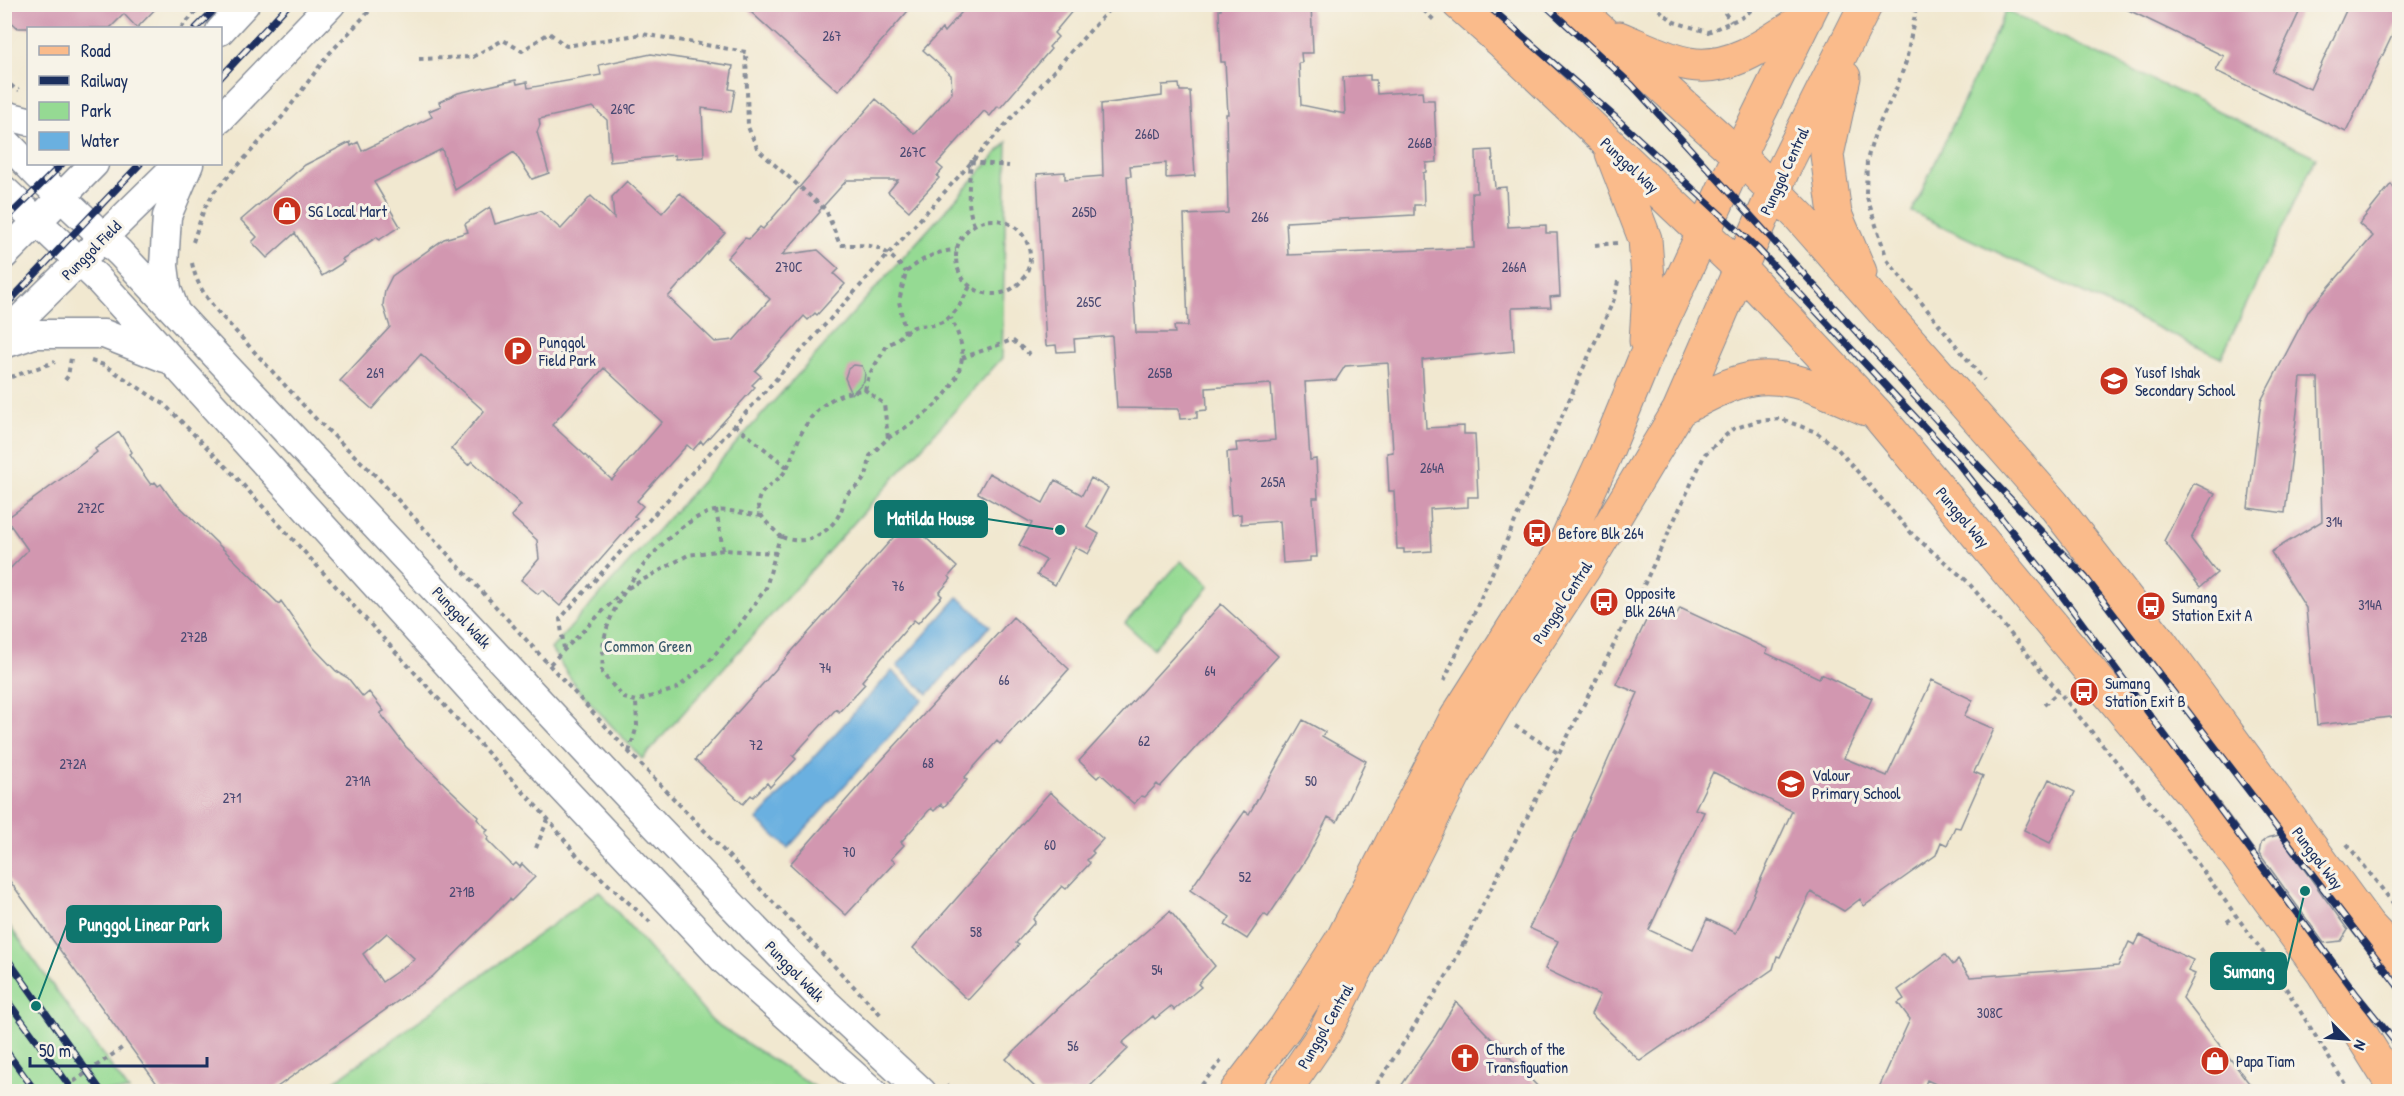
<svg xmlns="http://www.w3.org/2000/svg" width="2404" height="1096" font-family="'Patrick Hand',sans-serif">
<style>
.green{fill:#95da93;stroke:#588478;stroke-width:1.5}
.water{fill:#6ab0e0;stroke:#42709f;stroke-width:1.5}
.building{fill:#d297b0;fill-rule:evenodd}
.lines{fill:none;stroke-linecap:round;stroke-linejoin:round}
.minor-casing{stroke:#868c97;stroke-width:31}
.major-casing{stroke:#868c97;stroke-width:35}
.path{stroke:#868c97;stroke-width:4;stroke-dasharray:4.5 4.5;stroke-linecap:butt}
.minor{stroke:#fff;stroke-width:28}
.major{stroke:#fabb8b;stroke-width:33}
.rail-casing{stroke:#1b2f5e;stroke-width:7}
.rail{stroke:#f7f3e8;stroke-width:4.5;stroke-dasharray:14;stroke-linecap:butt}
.labels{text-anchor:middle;stroke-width:6;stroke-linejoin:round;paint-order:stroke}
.number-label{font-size:14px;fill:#494972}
.street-label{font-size:16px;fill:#1b2f5e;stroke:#f7f3e8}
.poi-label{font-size:16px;fill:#1b2f5e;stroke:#f7f3e8;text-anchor:start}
.park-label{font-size:16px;fill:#3a5a6b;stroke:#f7f3e8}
.leader{fill:none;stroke:#0f766e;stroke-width:2}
.callout-dot{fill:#0f766e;stroke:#f7f3e8;stroke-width:2}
.callout{fill:#0f766e;stroke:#0f766e;stroke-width:2}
.callout-label{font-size:18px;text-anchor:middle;font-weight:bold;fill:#fff}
</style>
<rect width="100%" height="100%" fill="#f7f3e8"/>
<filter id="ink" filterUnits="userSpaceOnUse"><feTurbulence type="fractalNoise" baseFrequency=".0167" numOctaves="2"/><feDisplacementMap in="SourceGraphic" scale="12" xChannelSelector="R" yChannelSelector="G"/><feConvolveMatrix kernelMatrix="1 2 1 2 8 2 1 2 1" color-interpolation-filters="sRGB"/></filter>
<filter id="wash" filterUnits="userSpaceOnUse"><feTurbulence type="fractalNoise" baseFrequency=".008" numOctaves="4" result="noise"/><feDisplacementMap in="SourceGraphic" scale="24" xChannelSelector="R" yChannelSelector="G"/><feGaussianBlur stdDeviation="1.35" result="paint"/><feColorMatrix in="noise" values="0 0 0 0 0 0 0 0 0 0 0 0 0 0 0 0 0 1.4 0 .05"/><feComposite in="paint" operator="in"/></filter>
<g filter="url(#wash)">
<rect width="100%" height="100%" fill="#f1e8d0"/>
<path class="green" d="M2006 11 2316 157 2221 358 1912 212Z
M1007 142 1002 358 642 759 577 688 551 649Z
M1181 561 1209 586 1153 649 1125 623Z
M599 891 712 1021 821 1091H321Z
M4 920H5L129 1091H5Z"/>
<path class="water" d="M958 597 990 626 928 694 897 666Z
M892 671 923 699 788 848 757 820Z"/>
<g id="blocks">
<path class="building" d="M4 4H160L137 28 124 14 110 28H18L4 15Z
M742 4H914L838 91Z
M969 4H1078L1054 33 1058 37 1049 47 1051 49 1000 108 998 106 990 116 984 111 937 164 943 169 937 176 939 178 909 211 888 192 898 180H847L819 211 820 212 782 255 818 250 839 269 834 274 845 284 817 315 815 313 808 320 804 316 755 371 761 376 752 385 755 387 703 444 701 441 693 450 687 445 637 501 643 506 634 516 637 518 560 606 542 590 538 594 521 580 539 559 537 540 511 516 521 505 472 461 468 465 451 449 484 411 421 354 372 409 340 381 390 327 383 305 385 290 392 276 444 239 468 232 465 224 490 207 495 224 540 211 561 229 591 196 614 218 612 197 627 181 662 213 680 193 725 233 668 297 715 342 734 340 770 299 727 258 745 238 749 239 760 227 763 229 876 99 915 134 952 93 951 75 923 50 942 29 944 32ZM604 368 662 422 612 480 552 425Z
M1221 4H1311L1313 53H1301L1302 63H1299L1301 105 1345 114 1343 77 1370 75V80H1376L1377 94 1422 91 1423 100H1434L1437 162 1426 163V172L1423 173 1424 205H1414V215L1286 222 1288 255 1474 248 1472 193H1477L1476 151 1492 150 1495 188 1506 187 1508 227 1546 225V233H1557L1560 296 1550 297 1551 307 1512 308 1514 351 1422 360 1426 428 1464 426V434H1475L1478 497H1468V507L1430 509 1432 551 1404 553V549H1397L1394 491H1389L1387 453 1393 452 1388 363 1345 366 1336 380 1305 382 1310 460 1316 459 1318 498H1313L1317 557H1310V561L1283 563 1280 521 1241 524V514L1231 515 1227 452 1237 451 1236 443 1275 440 1271 384 1206 388 1207 410 1197 411V418L1180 419 1179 409 1117 408 1112 336 1074 339 1075 351 1057 352 1056 345 1046 346 1037 174 1065 172V179L1103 176 1101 104 1162 96V85L1179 84 1180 91H1190L1195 176 1166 178V163L1130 166 1131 176H1127L1136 333H1175L1174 326H1188L1184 215 1228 213 1226 114H1228L1225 62H1221L1219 10H1221Z
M2116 4H2303L2272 71 2310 89 2349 4H2400V19L2346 132 2216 71 2224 56Z
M651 54 733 66 729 89 735 90 731 112 702 108 704 157 675 159V155L610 162 607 120 593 107 539 119 540 125 537 132 549 173 532 179 514 152 455 190 442 149 374 182 400 226 379 240 377 237 342 259 344 262 322 276 295 233 267 258 252 242 257 237 241 220 305 165 350 142 351 146 358 142 362 151 432 117 429 111 441 106 439 102 458 93 516 80 517 84 527 82 528 88 601 75 599 65Z
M2391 184 2400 197V716L2317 725 2306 608 2271 552 2322 521 2318 378H2301L2285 513 2248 508 2261 401 2309 310 2373 236 2359 224Z
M854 365 862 366 865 373 864 381 852 394 845 378 848 369Z
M119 432 132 452 129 454 151 485 155 482 158 486 161 484 171 498 279 604 281 601 313 647 336 671 348 678 363 697 369 692 384 711 380 713 406 747 479 817 477 819 488 830 485 833 489 837 487 840 513 866 516 863 520 867 522 864 535 877 511 901 510 899 433 976 270 1092H163L4 873V575L28 550 6 519 83 463 97 452 95 449ZM387 933 415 959 382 982 363 954Z
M989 473 1043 503 1055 480 1082 495 1091 478 1108 488 1087 527 1099 534 1088 554 1075 547 1055 585 1037 575 1046 560 1019 545 1032 523 978 493Z
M2194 483 2215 493 2191 539 2217 573 2200 587 2164 541Z
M908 521 957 567 949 576 951 579 939 593 942 596 918 623 914 620 862 681 865 684 839 712 836 709 793 756 796 759 770 787 767 783 753 797 751 795 743 804 695 760Z
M1221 604 1278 656 1160 787 1157 784 1145 797 1141 796 1134 804 1101 774 1097 778 1079 761Z
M1653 606 1676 616 1680 608 1768 649 1766 653 1819 678 1821 674 1872 698 1844 758 1887 776 1932 680 1973 700 1964 716 1994 729 1974 772 1983 776 1960 828 1955 827 1947 845 1941 842 1936 855 1864 906 1860 899 1844 911 1811 892 1780 957 1777 956 1773 969 1640 1061 1591 1014 1600 995 1545 969 1558 941 1529 928 1555 878 1638 693 1616 684ZM1713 772 1792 811 1736 933 1707 919 1693 950 1649 930 1704 812 1695 809Z
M1013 617 1069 669 1021 723 1020 721 1000 744 997 741 964 778 967 780 944 807 941 804 934 811 931 808 901 842 904 845 891 859 895 862 846 915 790 864 870 773Z
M1303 720 1325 732 1322 736 1366 761 1337 822 1328 817 1308 856 1290 884 1268 917 1264 914 1247 939 1225 925 1230 917 1190 890 1245 811 1249 814Z
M2049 779 2075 792 2050 843 2024 830Z
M1050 792 1103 839 1092 851 1094 853 1087 860 1090 863 1066 889 1062 886 1033 919 1035 922 1016 943 1019 945 968 1000 913 948Z
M2279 835 2348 930 2341 941 2324 943 2259 853 2261 843 2267 838Z
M1170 911 1215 966 1198 984 1201 987 1174 1010 1171 1006 1155 1019 1153 1016 1122 1043 1128 1049 1084 1092H1040L1006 1059 1075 992Z
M2140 935 2193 960 2188 971 2195 974 2183 998 2256 1092H1953L1927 1080 1922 1092H1877L1910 1019 1898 1003 1904 999 1898 990 1945 955 1953 965 1958 960 1970 977 2118 966 2129 942 2135 945Z
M1456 1002 1543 1092H1397L1436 1035Z"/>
</g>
</g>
<g filter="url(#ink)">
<use href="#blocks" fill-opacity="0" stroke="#868c97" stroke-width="1.5"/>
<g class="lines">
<g class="minor-casing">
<path id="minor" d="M220 31 245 4
M4 115 28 121
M220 119 331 4
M4 140 38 175 120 253 656 826 823 1000 922 1092
M4 190 96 277 495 716 724 960 873 1092
M4 255 94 164
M174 308 167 289 164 266 167 216 189 164
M4 335 178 164
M4 344 34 334H104L165 358"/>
</g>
<g class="major-casing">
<path id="major" d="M1459 4 1503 43 1740 268 1876 413 2190 791 2323 973 2397 1092
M1571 4 1739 156 1800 217 2053 504 2161 643 2368 925 2400 959
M1619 38C1639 46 1669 61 1689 64 1733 72 1773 39 1807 17
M1844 77 1827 155 1835 214 1860 272
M1612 153 1645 239 1649 291 1646 341
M1679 410C1702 398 1726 384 1751 379 1790 372 1832 394 1866 409
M1236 1092 1285 1028 1343 938 1456 718 1559 556 1604 458 1645 358 1750 132 1813 4
M1284 1092 1325 1032 1454 775 1505 689 1583 570 1679 410 1784 168 1866 4"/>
</g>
<path class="path" d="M1417 4 1436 22
M1652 4 1674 22 1708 32 1745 16 1757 4
M1726 4 1725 13 1731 22
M181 28 203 4
M419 59 473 57 503 40 522 51 549 33 566 46 643 34 746 52 748 127 758 150 826 210 840 245C876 245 882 244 906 272
M4 79 15 89 19 90
M956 257a37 37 0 1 1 74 0a37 37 0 1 1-74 0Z
M974 225C966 204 969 184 971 162L1009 166
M193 242 204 209 214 192 283 116 327 56 376 4
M1595 245 1617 243
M1885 253 1866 194 1867 160 1875 133 1896 89 1906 62 1917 4
M1887 260 1984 380
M192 263C196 283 205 296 217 311L315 418 377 477 629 752 882 1016
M905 333 899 301 906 272C922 259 936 251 956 250
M962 358 1012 340 1032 356
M91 361 104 365 165 405 234 475 425 684 548 819 578 857 650 922
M65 380 68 376 71 358
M4 383 11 377 55 362
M865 390C869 369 878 363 887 345 900 340 903 331 914 327 920 325 927 326 933 325 953 321 961 304 970 286
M735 425 787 467
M888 438C919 420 956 397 962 358 964 345 956 330 951 318
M716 510 723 550
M761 516C747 514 728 509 715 511 672 519 613 595 605 636 602 648 603 661 602 673L624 698 636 701 676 689 708 663 743 620 766 588 780 536C772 527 760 519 758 506 757 490 774 485 783 474 792 462 795 445 802 432 815 406 837 392 865 390L884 404 888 438 870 456C868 470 867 479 855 488 851 490 847 494 845 497 843 501 843 507 841 511 830 534 804 548 780 536
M628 588 688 555 723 550 777 553
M564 649 560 619 1114 4
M550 664 622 592
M1444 681 1615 297 1618 281
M2044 705 2059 691
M1515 726 1558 753
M629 752 637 726 636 701
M2347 844 2400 912
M536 848 548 819
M2227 922 2236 915
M1463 942 1469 945
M947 1085 953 1092
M59 1092 122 1048
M1196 1092 1221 1061
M1372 1092 1449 972 1643 587 1705 454 1733 429 1757 421 1781 419 1816 432 1836 447 1913 535 1967 581 2173 830 2268 959 2350 1092"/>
<use href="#minor" class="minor"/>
<use href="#major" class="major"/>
<g class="rail-casing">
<path id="rail" d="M1486 4 1616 118 1758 249 1957 462 2051 581 2357 995 2400 1048
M1544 4 1632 85 1972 459 2086 578 2400 989
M196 28 220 4
M220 78 289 4
M4 221 62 164
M4 307 140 164
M4 954 102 1092
M4 996 74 1092
M4 1048 36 1092"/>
</g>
<use href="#rail" class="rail"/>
</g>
</g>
<defs>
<g id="shop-disc" transform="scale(1.5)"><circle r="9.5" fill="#c8321e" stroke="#f7f3e8"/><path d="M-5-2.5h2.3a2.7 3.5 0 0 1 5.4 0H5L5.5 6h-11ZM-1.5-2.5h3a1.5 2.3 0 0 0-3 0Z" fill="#fff"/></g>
<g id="parking-disc" transform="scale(1.5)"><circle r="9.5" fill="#c8321e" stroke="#f7f3e8"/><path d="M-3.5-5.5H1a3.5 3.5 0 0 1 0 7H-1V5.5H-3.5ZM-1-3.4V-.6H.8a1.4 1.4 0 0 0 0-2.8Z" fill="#fff"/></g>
<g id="school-disc" transform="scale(1.5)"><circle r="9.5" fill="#c8321e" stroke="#f7f3e8"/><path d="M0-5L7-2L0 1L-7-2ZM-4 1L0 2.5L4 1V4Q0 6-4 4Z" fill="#fff"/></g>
<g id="bus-disc" transform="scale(1.5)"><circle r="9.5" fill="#c8321e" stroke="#f7f3e8"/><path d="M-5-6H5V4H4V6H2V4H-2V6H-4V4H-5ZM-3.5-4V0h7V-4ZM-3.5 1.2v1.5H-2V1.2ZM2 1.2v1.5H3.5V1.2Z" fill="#fff"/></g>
<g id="church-disc" transform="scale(1.5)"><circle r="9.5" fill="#c8321e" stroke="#f7f3e8"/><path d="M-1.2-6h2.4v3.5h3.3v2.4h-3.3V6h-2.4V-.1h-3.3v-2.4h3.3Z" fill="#fff"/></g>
</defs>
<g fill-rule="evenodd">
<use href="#shop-disc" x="287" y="211"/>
<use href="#parking-disc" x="518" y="351"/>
<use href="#school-disc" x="2114" y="381"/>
<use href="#bus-disc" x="1537" y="533"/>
<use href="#bus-disc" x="1604" y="602"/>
<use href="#bus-disc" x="2151" y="606"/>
<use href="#bus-disc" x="2084" y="692"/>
<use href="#school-disc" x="1791" y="784"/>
<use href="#church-disc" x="1465" y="1058"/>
<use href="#shop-disc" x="2215" y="1061"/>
</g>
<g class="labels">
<g class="number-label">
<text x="832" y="41">267</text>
<text x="623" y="114">269C</text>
<text x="1147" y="139">266D</text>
<text x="1420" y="148">266B</text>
<text x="913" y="157">267C</text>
<text x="1084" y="217">265D</text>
<text x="1260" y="222">266</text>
<text x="789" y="272">270C</text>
<text x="1514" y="272">266A</text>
<text x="1089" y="307">265C</text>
<text x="375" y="378">269</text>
<text x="1160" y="378">265B</text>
<text x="1432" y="473">264A</text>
<text x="1273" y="487">265A</text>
<text x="91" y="513">272C</text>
<text x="2334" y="527">314</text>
<text x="898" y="591">76</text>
<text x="2370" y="610">314A</text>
<text x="194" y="642">272B</text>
<text x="825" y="673">74</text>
<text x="1210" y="676">64</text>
<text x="1004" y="685">66</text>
<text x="1144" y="746">62</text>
<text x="756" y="750">72</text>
<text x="928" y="768">68</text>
<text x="73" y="769">272A</text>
<text x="358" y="786">271A</text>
<text x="1311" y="786">50</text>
<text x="232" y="803">271</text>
<text x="1050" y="850">60</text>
<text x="849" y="857">70</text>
<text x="1245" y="882">52</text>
<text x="462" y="897">271B</text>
<text x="976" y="937">58</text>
<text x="1157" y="975">54</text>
<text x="1990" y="1018">308C</text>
<text x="1073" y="1051">56</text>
</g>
<g class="street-label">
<text transform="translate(1630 165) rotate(43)" y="6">Punggol Way</text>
<text transform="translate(1784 171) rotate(-65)" y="6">Punggol Central</text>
<text transform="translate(91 250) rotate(-45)" y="6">Punggol Field</text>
<text transform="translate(1963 517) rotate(50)" y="6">Punggol Way</text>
<text transform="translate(1562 602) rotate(-57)" y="6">Punggol Central</text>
<text transform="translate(462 617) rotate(47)" y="6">Punggol Walk</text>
<text transform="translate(2318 858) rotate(53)" y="6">Punggol Way</text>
<text transform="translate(795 971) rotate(46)" y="6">Punggol Walk</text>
<text transform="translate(1325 1026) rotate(-60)" y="6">Punggol Central</text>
</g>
<g class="poi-label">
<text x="308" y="217">SG Local Mart</text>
<text x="539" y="348">Punggol<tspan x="539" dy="18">Field Park</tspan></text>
<text x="2135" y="378">Yusof Ishak<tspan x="2135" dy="18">Secondary School</tspan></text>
<text x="1558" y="539">Before Blk 264</text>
<text x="1625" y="599">Opposite<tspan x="1625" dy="18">Blk 264A</tspan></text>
<text x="2172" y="603">Sumang<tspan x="2172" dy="18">Station Exit A</tspan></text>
<text x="2105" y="689">Sumang<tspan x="2105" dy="18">Station Exit B</tspan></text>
<text x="1812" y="781">Valour<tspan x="1812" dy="18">Primary School</tspan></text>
<text x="1486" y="1055">Church of the<tspan x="1486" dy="18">Transfiguation</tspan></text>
<text x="2236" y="1067">Papa Tiam</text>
</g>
<g class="park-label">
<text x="648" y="652">Common Green</text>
</g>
</g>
<path class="leader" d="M1060 530L987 519M36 1006L67 924M2305 891L2286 971"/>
<g class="callout-dot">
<circle cx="1060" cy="530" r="6"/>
<circle cx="36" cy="1006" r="6"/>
<circle cx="2305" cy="891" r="6"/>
</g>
<g class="callout">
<rect x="875" y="501" width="112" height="36" rx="6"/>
<rect x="67" y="906" width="154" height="36" rx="6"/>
<rect x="2211" y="953" width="75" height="36" rx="6"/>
</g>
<g class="callout-label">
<text x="931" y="525">Matilda House</text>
<text x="144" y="931">Punggol Linear Park</text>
<text x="2249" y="978">Sumang</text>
</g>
<rect width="2404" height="1096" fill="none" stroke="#f7f3e8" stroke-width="24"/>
<rect x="27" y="27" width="195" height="138" fill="#f7f3e8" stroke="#9fa5b1" stroke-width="1.5"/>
<rect x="39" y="46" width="30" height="9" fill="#fabb8b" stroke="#9fa5b1" stroke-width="1.5"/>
<text x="81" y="57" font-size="18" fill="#1b2f5e">Road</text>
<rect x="39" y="76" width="30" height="9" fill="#1b2f5e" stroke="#9fa5b1" stroke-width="1.5"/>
<text x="81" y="87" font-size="18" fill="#1b2f5e">Railway</text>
<rect x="39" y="102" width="30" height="18" fill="#95da93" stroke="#9fa5b1" stroke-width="1.5"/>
<text x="81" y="117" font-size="18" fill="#1b2f5e">Park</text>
<rect x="39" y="132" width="30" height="18" fill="#6ab0e0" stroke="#9fa5b1" stroke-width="1.5"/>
<text x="81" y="147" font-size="18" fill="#1b2f5e">Water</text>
<g transform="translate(2347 1039) rotate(115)" stroke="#f7f3e8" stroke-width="4.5" paint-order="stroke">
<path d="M0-4.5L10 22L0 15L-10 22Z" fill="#1b2f5e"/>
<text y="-9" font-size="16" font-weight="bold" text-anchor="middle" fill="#1b2f5e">N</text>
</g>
<path d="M30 1057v9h177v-9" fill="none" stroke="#1b2f5e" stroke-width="3"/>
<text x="39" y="1057" font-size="18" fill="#1b2f5e" stroke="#f7f3e8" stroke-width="4.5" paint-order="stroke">50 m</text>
</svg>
